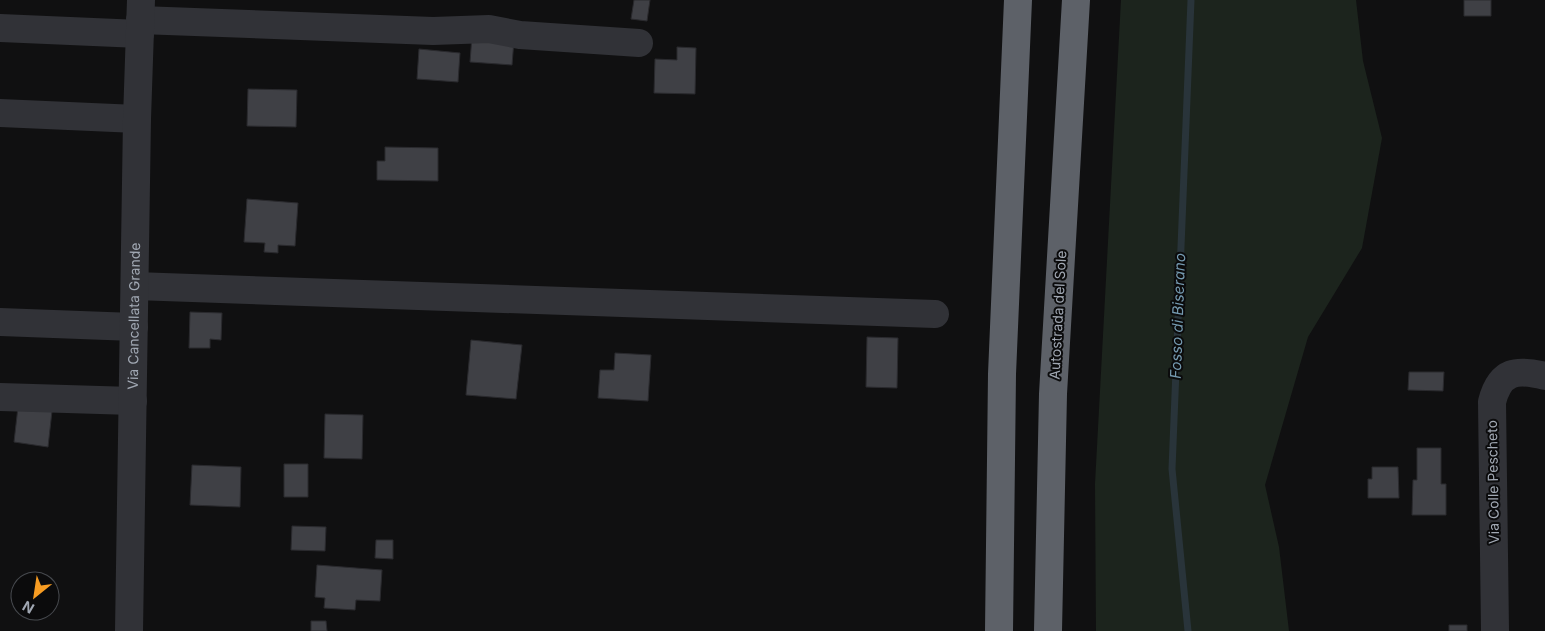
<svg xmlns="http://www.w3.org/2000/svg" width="1545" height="631" font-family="Inter,sans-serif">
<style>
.green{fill:#1c241d}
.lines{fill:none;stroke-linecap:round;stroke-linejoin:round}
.stream{stroke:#29343a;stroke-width:7}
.building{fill:#3f4045;stroke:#2a2a2e}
.minor{stroke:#313237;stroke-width:28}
.highway{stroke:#5d6168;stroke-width:28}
.labels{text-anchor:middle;stroke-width:4;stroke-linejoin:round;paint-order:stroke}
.street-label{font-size:14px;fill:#a1a8b3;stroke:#0b0b0c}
.water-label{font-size:15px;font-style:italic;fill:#759ab0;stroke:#0b0b0c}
</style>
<rect width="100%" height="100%" fill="#101011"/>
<path class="green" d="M1121 0H1356L1363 61 1382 138 1362 248 1308 337 1265 485 1279 547 1289 631H1096L1095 484Z"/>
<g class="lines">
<path class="stream" d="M1188 631 1172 469 1191 0"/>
</g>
<path class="building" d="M634 0H650L647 21 631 19Z
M1464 0H1491V16H1464Z
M472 36 514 40 512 65 470 62Z
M677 47 696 48 695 94 654 93 655 59 677 60Z
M419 49 460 53 458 82 417 79Z
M248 89 297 90 296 127 247 126Z
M385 147 438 148V181L377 180V161H385Z
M247 199 298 203 295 246 278 245V253L264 252 265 243 244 242Z
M190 312 222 313 221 340 210 339V348H189Z
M867 337 898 338 897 388 866 387Z
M471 340 522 345 516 399 466 395Z
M615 353 651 355 648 401 598 398 600 370H614Z
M1409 372H1444L1443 391 1408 390Z
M18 407 52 411 48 447 14 442Z
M325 414 363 415 362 459 324 458Z
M1417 448H1441V484H1446V515H1412L1413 480H1417Z
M284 464H308V497H284Z
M192 465 241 467 240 507 190 505Z
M1372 467H1398L1399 498H1368V479H1372Z
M292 526 326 527 325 551 291 550Z
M376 540H393V559L375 558Z
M317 565 382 570 380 601 356 600 355 610 324 608 325 598 315 597Z
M311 621H326L327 631H311Z
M1449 625H1467V631H1449Z"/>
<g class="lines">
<g class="minor">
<path d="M140 20 433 31 489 29 520 35 639 43"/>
<path d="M0 28 140 34"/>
<path d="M0 113 137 119"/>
<path d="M135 286 935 314"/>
<path d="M0 322 134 327"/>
<path d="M0 397 133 401"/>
<path id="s1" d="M129 631 137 119 141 0"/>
<path d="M1495 631 1492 402C1500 370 1517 369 1545 376"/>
</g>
<path class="highway" d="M999 631 1002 374 1018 0
M1048 631 1053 394 1076 0"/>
</g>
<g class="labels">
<g class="street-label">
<text dy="5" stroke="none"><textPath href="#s1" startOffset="315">Via Cancellata Grande</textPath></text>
<text transform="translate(1058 315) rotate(-87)" y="5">Autostrada del Sole</text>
<text transform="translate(1493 482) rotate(-91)" y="5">Via Colle Pescheto</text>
</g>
<g class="water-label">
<text transform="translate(1178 316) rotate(-88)" y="5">Fosso di Biserano</text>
</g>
</g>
<g transform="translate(35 596) rotate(210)"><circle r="24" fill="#0b0b0c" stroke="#474a4f"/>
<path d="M0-4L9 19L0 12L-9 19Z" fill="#f79c22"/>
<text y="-8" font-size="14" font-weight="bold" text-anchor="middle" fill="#a1a8b3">N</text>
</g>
</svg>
